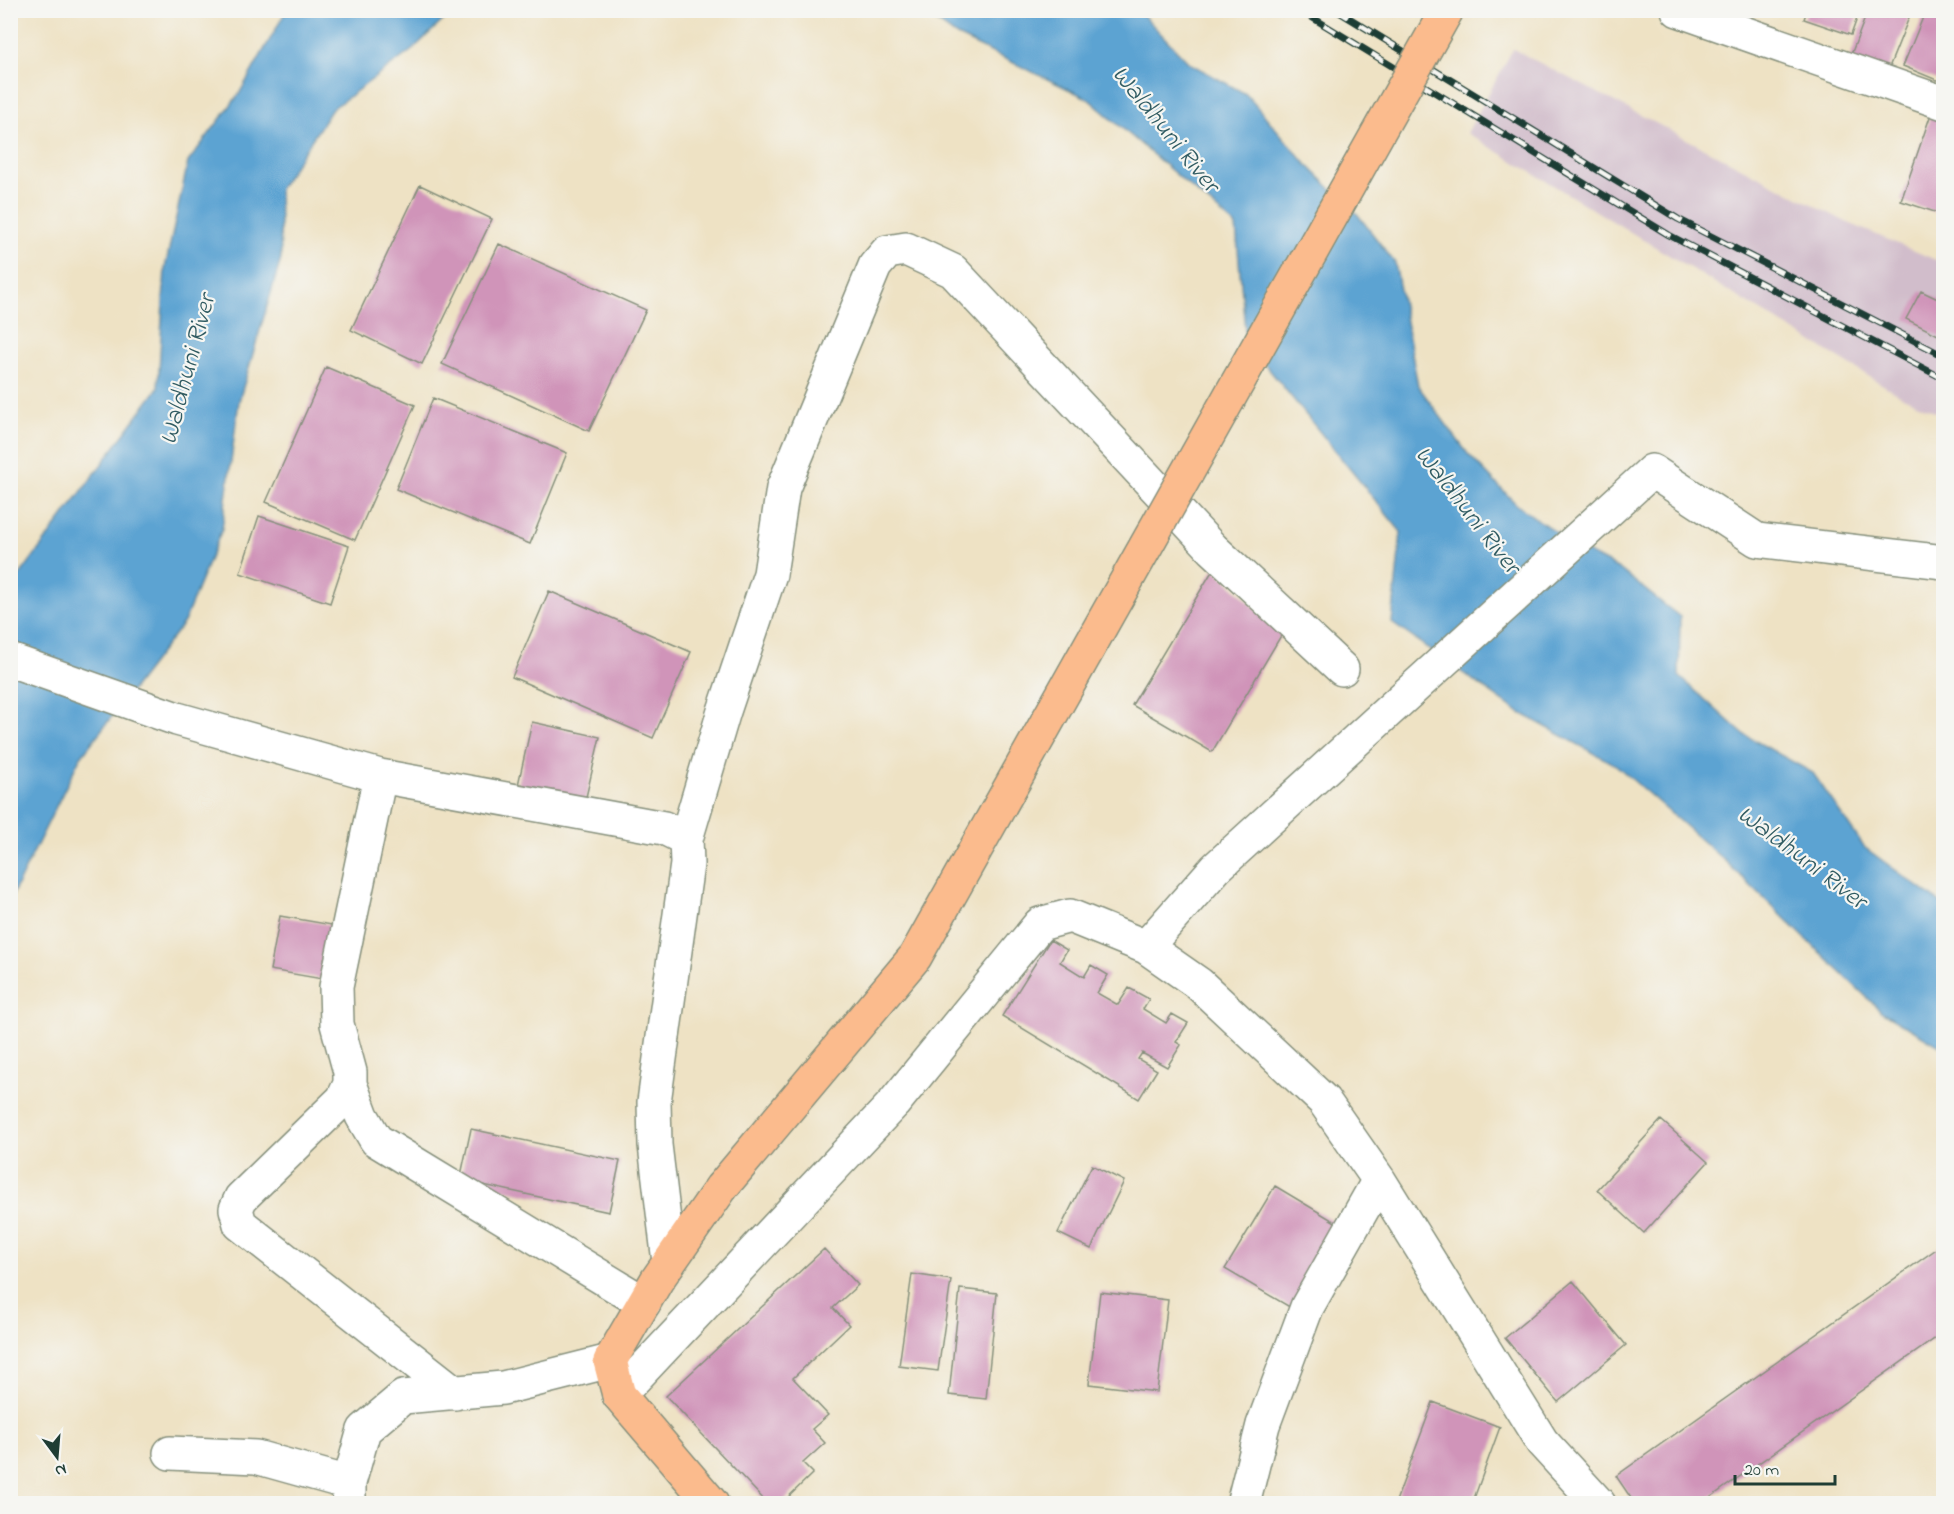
<svg xmlns="http://www.w3.org/2000/svg" width="1954" height="1514" font-family="'Indie Flower',sans-serif">
<style>
.industrial{fill:#d1bdcb}
.water{fill:#5ba3d2;stroke:#3d7083;stroke-width:1.5}
.building{fill:#d094b9}
.lines{fill:none;stroke-linecap:round;stroke-linejoin:round}
.minor-casing{stroke:#86907c;stroke-width:36}
.major-casing{stroke:#86907c;stroke-width:36}
.minor{stroke:#fff;stroke-width:33}
.major{stroke:#fbbb8d;stroke-width:33}
.rail-casing{stroke:#1f3d34;stroke-width:7}
.rail{stroke:#f6f6f2;stroke-width:4.5;stroke-dasharray:14;stroke-linecap:butt}
.major-bridge-casing{stroke:#86907c;stroke-width:36;stroke-linecap:butt}
.major-bridge{stroke:#fbbb8d;stroke-width:33}
.labels{text-anchor:middle;stroke-width:4.5;stroke-linejoin:round;paint-order:stroke}
.water-label{font-size:26px;font-style:italic;fill:#315c63;stroke:#f6f6f2}
</style>
<rect width="100%" height="100%" fill="#f6f6f2"/>
<filter id="ink" filterUnits="userSpaceOnUse"><feTurbulence type="fractalNoise" baseFrequency=".0167" numOctaves="2"/><feDisplacementMap in="SourceGraphic" scale="12" xChannelSelector="R" yChannelSelector="G"/><feConvolveMatrix kernelMatrix="1 2 1 2 8 2 1 2 1" color-interpolation-filters="sRGB"/></filter>
<filter id="wash" filterUnits="userSpaceOnUse"><feTurbulence type="fractalNoise" baseFrequency=".008" numOctaves="4" result="noise"/><feDisplacementMap in="SourceGraphic" scale="24" xChannelSelector="R" yChannelSelector="G"/><feGaussianBlur stdDeviation="1.35" result="paint"/><feColorMatrix in="noise" values="0 0 0 0 0 0 0 0 0 0 0 0 0 0 0 0 0 1.4 0 .05"/><feComposite in="paint" operator="in"/></filter>
<g filter="url(#wash)">
<rect width="100%" height="100%" fill="#eee2c4"/>
<path class="industrial" d="M1513 49 1846 222 1943 263V415L1903 397 1467 133Z"/>
<path class="water" d="M286 11H453L411 51 332 109 279 189 281 259 239 401 222 529 184 622 80 758 11 898V587L158 388 165 268 188 162 239 94Z
M922 11H1139L1189 63 1246 94 1307 165 1358 215 1395 263 1418 386 1468 454 1517 505 1577 547 1619 569 1680 617 1679 676 1743 734 1813 773 1864 847 1943 905V1048L1882 1012 1727 863 1616 765 1517 711 1392 623 1401 532 1246 341 1236 226 1087 98 957 36Z"/>
<g id="blocks">
<path class="building" d="M1807 10H1860L1851 35 1804 19Z
M1868 10H1912L1886 75 1849 60Z
M1926 10 1944 12V83L1903 66Z
M1932 111 1944 115V215L1901 201Z
M420 185 492 219 422 364 351 330Z
M499 244 646 310 589 431 442 364Z
M1921 291 1944 302V338L1906 319Z
M326 367 415 405 355 540 266 502Z
M433 398 567 453 530 544 396 489Z
M259 516 349 546 330 603 240 573Z
M1214 568 1282 634 1212 752 1132 705Z
M549 591 691 652 653 738 512 677Z
M532 722 600 737 583 810 516 794Z
M280 916 338 926 328 980 270 970Z
M1050 940 1067 950 1060 962 1084 977 1091 965 1108 975 1097 993 1118 1005 1129 988 1149 999 1143 1009 1166 1023 1172 1014 1188 1023 1176 1042 1181 1045 1167 1067 1142 1053 1138 1059 1157 1070 1139 1099 1002 1016Z
M1661 1120 1708 1162 1644 1233 1597 1190Z
M471 1129 620 1161 609 1212 460 1180Z
M1092 1165 1124 1181 1091 1249 1058 1233Z
M1275 1186 1342 1226 1293 1309 1225 1269Z
M1942 1245 1944 1248V1332L1701 1504H1635L1616 1476Z
M824 1249 858 1285 833 1308 849 1325 793 1378 828 1415 812 1429 825 1443 803 1463 813 1473 781 1504H768L666 1396Z
M912 1274 951 1280 938 1371 899 1366Z
M1573 1281 1626 1345 1558 1402 1505 1338Z
M960 1289 997 1293 986 1399 949 1395Z
M1100 1292 1168 1300 1157 1392 1089 1384Z
M1433 1402 1500 1427 1472 1504H1395Z"/>
</g>
</g>
<g filter="url(#ink)">
<use href="#blocks" fill-opacity="0" stroke="#86907c" stroke-width="1.5"/>
<g class="lines">
<g class="minor-casing">
<path id="minor" d="M1678 10 1944 103
M10 660 177 719 380 776 664 828 686 839 687 864 654 1102 655 1145 669 1262
M380 776 336 987 337 1024 350 1072V1084L343 1099 241 1198 236 1209 240 1224 455 1393
M686 839 724 711 770 574 783 488 875 266 887 252 906 249 953 271 1213 549 1342 669
M1146 947 1216 868 1652 471 1757 540 1944 562
M350 1084 362 1116 376 1140 644 1303
M619 1395 894 1103 1040 924 1070 916 1146 947 1199 984 1324 1101 1379 1180 1542 1442 1599 1504
M170 1453 256 1457 349 1483
M349 1504V1483L364 1430 403 1397 503 1388 610 1361
M1243 1504 1263 1425 1307 1307 1379 1180"/>
</g>
<g class="major-casing">
<path id="major" d="M712 1504 619 1395 610 1361 657 1280 721 1188"/>
</g>
<use href="#minor" class="minor"/>
<use href="#major" class="major"/>
<g class="rail-casing">
<path id="rail" d="M1300 10 1669 235 1944 379
M1336 10 1678 219 1944 356"/>
</g>
<use href="#rail" class="rail"/>
<g class="major-bridge-casing">
<path id="major-bridge" d="M721 1188 915 957 1447 10"/>
</g>
<use href="#major-bridge" class="major-bridge"/>
</g>
</g>
<g class="labels">
<g class="water-label">
<text transform="translate(1167 128) rotate(51)" y="9">Waldhuni River</text>
<text transform="translate(186 369) rotate(-75)" y="9">Waldhuni River</text>
<text transform="translate(1469 509) rotate(52)" y="9">Waldhuni River</text>
<text transform="translate(1803 856) rotate(37)" y="9">Waldhuni River</text>
</g>
</g>
<rect width="1954" height="1514" fill="none" stroke="#f6f6f2" stroke-width="36"/>
<g transform="translate(57 1457) rotate(164)" stroke="#f6f6f2" stroke-width="4.5" paint-order="stroke">
<path d="M0-4.5L10 22L0 15L-10 22Z" fill="#1f3d34"/>
<text y="-9" font-size="16" font-weight="bold" text-anchor="middle" fill="#1f3d34">N</text>
</g>
<path d="M1735 1475v9h100v-9" fill="none" stroke="#1f3d34" stroke-width="3"/>
<text x="1744" y="1475" font-size="18" fill="#1f3d34" stroke="#f6f6f2" stroke-width="4.5" paint-order="stroke">20 m</text>
</svg>
